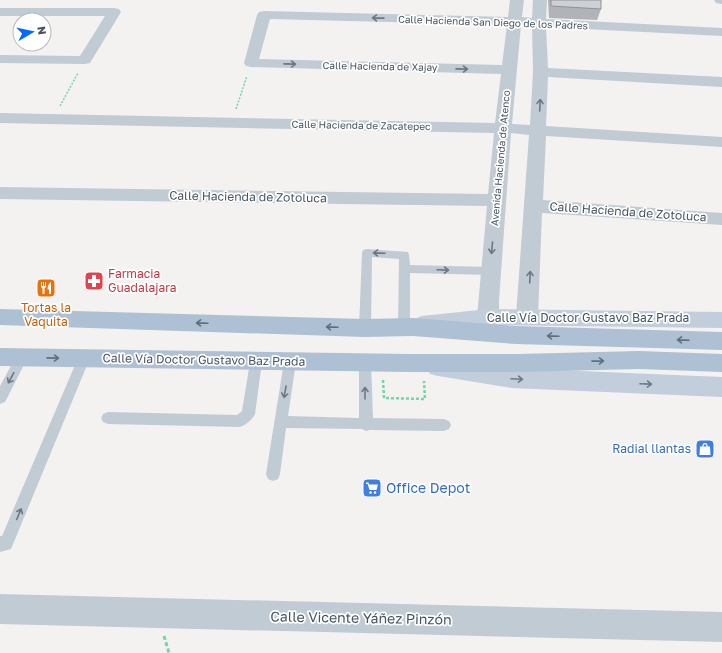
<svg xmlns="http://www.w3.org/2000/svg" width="722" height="653" font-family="'Golos Text',sans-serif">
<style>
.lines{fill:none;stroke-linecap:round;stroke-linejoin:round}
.path-far2{stroke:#6fd8a7;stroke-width:1.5;stroke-dasharray:2 1.5;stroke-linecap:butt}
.path-far1{stroke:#6fd8a7;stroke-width:2.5;stroke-dasharray:3 2;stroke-linecap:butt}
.path{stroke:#6fd8a7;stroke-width:3;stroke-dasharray:4 2.5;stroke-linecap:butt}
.service{fill:#c1cbd4;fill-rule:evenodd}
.minor{fill:#c1cbd4;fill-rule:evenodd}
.secondary{fill:#c2cedc;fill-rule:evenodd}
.primary{fill:#aec0d3;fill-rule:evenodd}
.wall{fill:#b0b3b8}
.building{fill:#cdd0d6;stroke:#909296}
.oneway{stroke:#6b7884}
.oneway2{stroke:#606f7e}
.oneway3{stroke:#6b7986}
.labels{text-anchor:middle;stroke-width:3.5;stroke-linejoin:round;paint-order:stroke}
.far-street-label{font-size:10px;fill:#465461;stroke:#fff}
.street-label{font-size:12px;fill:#465461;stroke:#fff}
.health-label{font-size:12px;fill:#be3a42;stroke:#fff;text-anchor:start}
.food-label{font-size:12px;fill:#c56008;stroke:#fff}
.shop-label{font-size:12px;fill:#366cbe;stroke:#fff;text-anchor:end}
.near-shop-label{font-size:14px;fill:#366cbe;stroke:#fff;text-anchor:start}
.near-street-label{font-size:14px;fill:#465461;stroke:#fff}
</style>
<rect width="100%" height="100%" fill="#f4f1f1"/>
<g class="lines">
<path class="path-far2" d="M60 106 78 73
M236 109 247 76"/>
<path class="path-far1" d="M383 380 384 398 425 399 424 381"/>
<path class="path" d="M164 636 169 653"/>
<path class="service" d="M367 249 408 252 409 255 410 265 490 267 494 268 496 271 494 274 490 275 410 273V327L408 330 404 332 400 330 398 327 399 259 372 257 371 328 369 331 365 333 361 331 359 328 362 253 363 250Z
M22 352 26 353 28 357 5 402 0 404V386L18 353Z
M84 353 88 354 90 358 11 549 0 552V536H2L78 358 80 354Z
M256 357 260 358 262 362 255 414C252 420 246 425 240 427L108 424 103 422 101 418 103 414 108 412 237 415 242 411 250 362 252 358Z
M290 357 294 358 296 362 288 416 359 418V362L361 358 365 357 369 358 371 362 373 418 444 419 449 421 451 425 449 429 444 431 370 430 366 431 362 429 286 428 280 474 278 479 273 481 268 479 266 474 284 362 286 358Z"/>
<path class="minor" d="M510 0H524L522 17 532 18 533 0H547L546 19 722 28V36L546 27 548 68 722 77V87L548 77 546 126 722 137V147L546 136 543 200 722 213V225L542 213 538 316 535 322 527 324 519 322 516 316 529 135 511 133 499 301V317L496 323 488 325 480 323 477 317 487 206 0 199V187L488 194 494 133 0 123V113L495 123 501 74 251 67 246 66 244 63 257 15 259 12 264 11 508 17ZM270 19 507 25 502 65 259 59ZM521 25 532 26 533 72 530 125 512 124Z
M714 0H722V4L716 3Z
M0 8H114L119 9 121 12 90 63 85 64 0 63V55L80 56 105 16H0Z
M0 594 722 612V642L0 624Z"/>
<path class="secondary" d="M488 309 722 312V328L488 325 422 334 414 331 411 325 414 319 422 316Z
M438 358 511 368 722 377V397L511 388 438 376 430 374 426 367 430 360Z"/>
<path class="primary" d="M0 309 365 319 413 318 516 326 722 332V350L516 344 413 336 365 337 0 325Z
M0 348 409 354H517L639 351 722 354V372L639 369 517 372H409L0 366Z"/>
</g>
<path class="wall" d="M548 0H601V9L597 20 549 18Z"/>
<path class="building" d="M551 0H601V9L551 6Z"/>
<defs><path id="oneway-shaft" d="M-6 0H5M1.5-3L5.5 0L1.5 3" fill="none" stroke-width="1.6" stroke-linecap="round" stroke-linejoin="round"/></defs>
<g class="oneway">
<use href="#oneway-shaft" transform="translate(378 18) rotate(-179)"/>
<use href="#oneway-shaft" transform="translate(290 64) rotate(1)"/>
<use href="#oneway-shaft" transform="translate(462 69) rotate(1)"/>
<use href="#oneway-shaft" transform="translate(540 105) rotate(-87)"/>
<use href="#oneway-shaft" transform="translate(492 248) rotate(95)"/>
<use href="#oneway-shaft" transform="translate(379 253) rotate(-178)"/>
<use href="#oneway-shaft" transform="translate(443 270) rotate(2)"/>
<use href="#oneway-shaft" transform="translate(530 277) rotate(-87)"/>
<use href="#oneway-shaft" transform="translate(11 378) rotate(118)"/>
<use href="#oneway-shaft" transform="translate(285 392) rotate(100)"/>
<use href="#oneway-shaft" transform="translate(365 393) rotate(-90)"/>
<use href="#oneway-shaft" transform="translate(19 514) rotate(-67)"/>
</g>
<g class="oneway2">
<use href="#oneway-shaft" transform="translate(202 323) rotate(-178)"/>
<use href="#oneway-shaft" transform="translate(332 327) rotate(-178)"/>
<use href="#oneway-shaft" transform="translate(553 336) rotate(-178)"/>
<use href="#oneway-shaft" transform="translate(683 340) rotate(-178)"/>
<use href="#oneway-shaft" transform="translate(53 358) rotate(1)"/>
<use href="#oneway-shaft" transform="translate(598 361) rotate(-1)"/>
</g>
<g class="oneway3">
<use href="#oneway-shaft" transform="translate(517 379) rotate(3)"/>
<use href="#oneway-shaft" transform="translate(646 384) rotate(2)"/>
</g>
<defs>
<g id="pharmacy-square" transform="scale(1)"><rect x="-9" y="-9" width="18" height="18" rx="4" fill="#e0444e" stroke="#fff"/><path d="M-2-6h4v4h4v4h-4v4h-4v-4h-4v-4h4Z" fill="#fff"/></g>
<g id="restaurant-square" transform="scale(1)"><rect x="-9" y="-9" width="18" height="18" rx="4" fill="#e8710a" stroke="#fff"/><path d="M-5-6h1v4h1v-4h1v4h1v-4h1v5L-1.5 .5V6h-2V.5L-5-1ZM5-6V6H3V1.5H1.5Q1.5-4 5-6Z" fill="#fff"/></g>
<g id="shop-square" transform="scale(1)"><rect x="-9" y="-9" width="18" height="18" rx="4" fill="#3f7fe0" stroke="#fff"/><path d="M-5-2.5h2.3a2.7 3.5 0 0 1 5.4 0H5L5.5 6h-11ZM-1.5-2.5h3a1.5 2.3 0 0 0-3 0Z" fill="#fff"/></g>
<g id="supermarket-square" transform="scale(1)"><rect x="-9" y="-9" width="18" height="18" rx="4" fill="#3f7fe0" stroke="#fff"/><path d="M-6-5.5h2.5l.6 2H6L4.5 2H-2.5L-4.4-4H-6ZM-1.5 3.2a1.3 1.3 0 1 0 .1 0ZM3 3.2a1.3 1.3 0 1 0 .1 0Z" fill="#fff"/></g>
</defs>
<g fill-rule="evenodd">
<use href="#pharmacy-square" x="94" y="281"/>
<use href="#restaurant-square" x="46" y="288"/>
<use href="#shop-square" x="705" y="449"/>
<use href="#supermarket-square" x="372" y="488"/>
</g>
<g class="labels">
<g class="far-street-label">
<text transform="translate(493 22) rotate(2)" y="4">Calle Hacienda San Diego de los Padres</text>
<text transform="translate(380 66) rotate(1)" y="4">Calle Hacienda de Xajay</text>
<text transform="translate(361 125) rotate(1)" y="4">Calle Hacienda de Zacatepec</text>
<text transform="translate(500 158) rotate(-85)" y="4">Avenida Hacienda de Atenco</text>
</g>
<g class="street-label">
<text transform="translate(248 197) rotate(1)" y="4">Calle Hacienda de Zotoluca</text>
<text transform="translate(628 212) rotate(4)" y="4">Calle Hacienda de Zotoluca</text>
<text x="588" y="322">Calle Vía Doctor Gustavo Baz Prada</text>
<text transform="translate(204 360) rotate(1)" y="4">Calle Vía Doctor Gustavo Baz Prada</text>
</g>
<g class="health-label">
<text x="108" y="278">Farmacia<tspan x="108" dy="14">Guadalajara</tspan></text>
</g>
<g class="food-label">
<text x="46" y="312">Tortas la<tspan x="46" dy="14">Vaquita</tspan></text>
</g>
<g class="shop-label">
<text x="691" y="453">Radial llantas</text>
</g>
<g class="near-shop-label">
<text x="386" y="493">Office Depot</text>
</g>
<g class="near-street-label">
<text transform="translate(361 618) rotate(1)" y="5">Calle Vicente Yáñez Pinzón</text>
</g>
</g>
<g transform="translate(32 32) rotate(81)"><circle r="19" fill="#ffffff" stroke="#b5bbc0"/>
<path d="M0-3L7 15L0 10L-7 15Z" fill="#0369fc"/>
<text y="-6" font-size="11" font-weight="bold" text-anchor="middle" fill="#465461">N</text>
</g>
</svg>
